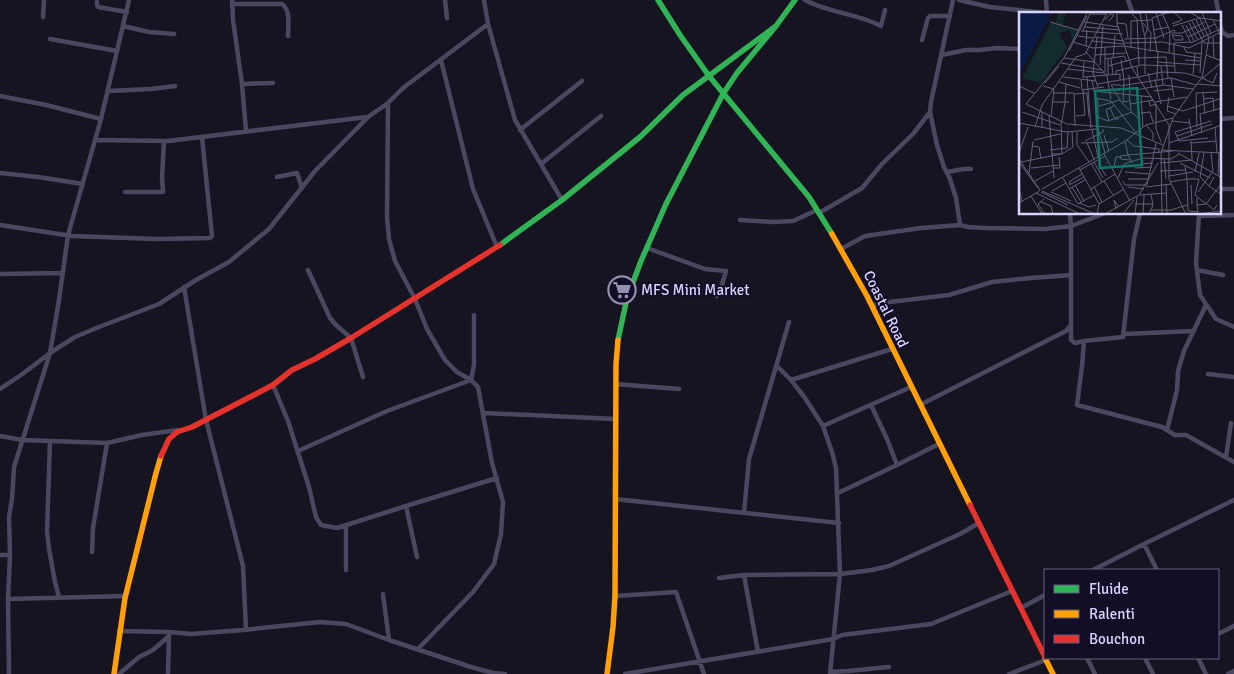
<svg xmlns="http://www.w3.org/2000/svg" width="1234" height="674" font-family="Signika,sans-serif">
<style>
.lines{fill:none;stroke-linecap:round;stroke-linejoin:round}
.street{stroke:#4a4861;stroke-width:4.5}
.fast{stroke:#30b455;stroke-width:5.5}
.slow{stroke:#ff9f0a;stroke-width:5.5}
.jam{stroke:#e5322d;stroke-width:5.5}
.labels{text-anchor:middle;stroke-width:4;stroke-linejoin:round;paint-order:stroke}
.poi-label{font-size:15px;fill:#dad3ff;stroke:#130e26;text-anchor:start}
.street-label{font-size:15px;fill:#dad3ff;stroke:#130e26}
.inset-road{fill:none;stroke:#646079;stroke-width:1}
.view{fill:#0f766e;fill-opacity:0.15;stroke:#0f766e;stroke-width:2.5}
.inset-edge{fill:none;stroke:#dad3ff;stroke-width:2.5}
</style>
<rect width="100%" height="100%" fill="#161420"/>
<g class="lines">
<path class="street" d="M97 0V5L98 7 127 12
M232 0 233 20 242 84 246 131
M445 0 447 18
M484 0 488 24 515 120 562 200
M805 0C828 13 857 13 881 26L885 10
M959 0 990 7 1047 13
M1046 0 1047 14
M1128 0 1133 14
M1216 0 1219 14
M232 4H282C291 10 288 26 288 36
M43 17 44 0
M1220 24 1222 32 1228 36 1234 35
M123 26 149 32 174 34
M50 39 117 51
M922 40 928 18 930 16H950
M942 55 966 50H980L997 48 1020 49
M441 60 473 189 497 247
M242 84 273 83
M108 91 151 89 175 86
M0 96 46 105 101 119
M388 103 387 217 389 239 395 261 415 299 427 329 445 360 457 372 471 380 478 387 492 463 503 502 501 534 494 564 473 592 418 649
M930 112 937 145 944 167 950 179 956 198 960 225
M1220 119 1234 118
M520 130 582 81
M96 140 168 141 367 117
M541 164 601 116
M947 172 964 169H971
M0 173 38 177 83 184
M277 177 297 173 302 188
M1220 189H1234
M125 192H163L162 178 164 141
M819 213 862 188 882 164 913 134 930 112 931 102 953 0
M1103 214 1071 226V340L1075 343 1084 341 1123 337 1134 239 1140 214
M1199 214 1196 263 1200 295 1216 319 1234 327
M1199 216 1234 215
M740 220 773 222 793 221 817 210
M0 225 72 236 157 239 210 238 212 236 202 137
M647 248 705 269 726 271 721 288 717 296
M841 249 865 236 921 228 960 225 968 227 986 228 1045 229 1071 226 1070 214
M308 270 330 318 336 325 351 338 363 377
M1197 270 1223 275
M0 274 62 273
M184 287 206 420 243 566 246 630
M872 306 881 303 949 295 992 282 1031 278 1071 275
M1124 334 1194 331
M1084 341 1082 366 1077 405 1162 427 1175 435H1186L1234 462
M777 366 791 380 805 398 823 426 832 452 836 468 840 574 830 674
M1208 374 1234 377
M791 380 892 349
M615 384 679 389
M273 385 288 421 309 487 316 517 321 525 337 528 406 506 497 478
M0 389 21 375 50 353 75 337 99 327 159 304 196 280 229 262 269 229 315 171 368 117 388 103 403 88 488 24
M871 405 887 439 897 465
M920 405 1066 331 1071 325
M484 413 615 419
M823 426 911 387
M1167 430 1177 390 1178 371 1184 351 1206 305
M0 436 22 440 107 443 142 435 178 430
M50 441 47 531 49 549 55 582 59 597
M298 451 387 411 471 380 474 365V315
M1226 457 1231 423
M838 493 897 465 939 444
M615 499 839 523
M406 506 417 557
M744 513 749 459 789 322
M1144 544 1157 570
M92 552 93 528 107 443
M0 555H10
M346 570V525
M1093 570 1144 544 1234 500
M744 575 758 652
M719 578 744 575 840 574 872 570 889 566 960 534 979 523
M383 594 389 640
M615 596 676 592 704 674
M8 599 125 596
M1021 608 1045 595
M119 631 169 632 191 634 243 630 320 622 346 624 389 640 471 667 493 673 505 674
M1218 634 1234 626
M1087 658 1095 674
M1145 658 1153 674
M1198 658 1206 674
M830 672 848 671 889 667
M9 674 8 599 10 555 9 517 12 499 14 467 50 353 59 300 68 235 101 119 129 0
M119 674 139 657 153 650 169 636
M168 674 169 635
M625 674 833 639 842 635 931 624 1012 591
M1009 674 1046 660
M1228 674 1234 671"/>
<path class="fast" d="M658 0 680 35 709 76 809 197 832 234
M500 245 562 200 640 137 683 95 776 26
M618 340 627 298 641 261 666 204 723 94 737 73 776 26 795 0"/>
<path class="slow" d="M832 234 867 296 970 505
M1045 658 1053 674
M114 674 125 598 156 473 161 456
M607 674 613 627 615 596 616 364 618 340"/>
<path class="jam" d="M161 456 169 439 177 432 192 427 273 385 292 370 315 359 351 338 500 245
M970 505 1045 657"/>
</g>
<defs>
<g id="supermarket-ring" transform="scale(1.4375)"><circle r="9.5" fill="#130e26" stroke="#9590b1" stroke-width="1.5"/><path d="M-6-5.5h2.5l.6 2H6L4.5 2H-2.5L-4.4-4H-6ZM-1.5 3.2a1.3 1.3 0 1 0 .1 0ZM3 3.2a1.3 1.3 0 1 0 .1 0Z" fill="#9590b1"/></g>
</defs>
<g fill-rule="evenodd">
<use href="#supermarket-ring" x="622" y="290"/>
</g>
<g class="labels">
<g class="poi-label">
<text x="641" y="295">MFS Mini Market</text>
</g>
<g class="street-label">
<text transform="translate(886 309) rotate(64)" y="5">Coastal Road</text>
</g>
</g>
<g transform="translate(1019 12)">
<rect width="202" height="202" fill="#161420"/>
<path d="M39 1H47L43 14 58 18 53 28 51 18 40 21 48 36 22 71 3 66 32 11H37Z" fill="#122c2e"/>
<path d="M0 1H33L0 63Z" fill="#091b42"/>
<path class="inset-road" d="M98 1V12L113 56 150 113V167L167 202M100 1H121M121 1 126 26V62M137 1 145 26M143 1 151 19 150 41M172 1 181 6 203 9M183 1 192 21M70 2H87M113 2 118 7 120 53M180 5 190 26 183 66M86 8 91 2 95 3 90 9M177 8 185 24M194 8 203 26M173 9 185 31H203M31 10 59 18M66 10 100 15M98 11 107 12 109 26M124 11 132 21 131 40M170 11 178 27M153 12 163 8 156 1M163 13 172 31M167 13 175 29M154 14 180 6M66 15 101 18M134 18 150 15M62 19 104 22M64 19 71 1M152 21H163L186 10M126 23 129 16 127 2M153 23 156 28H164L163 24 153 23M59 24 74 26M76 25 105 29M78 25 74 61 79 75M169 25 196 12M194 25 195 46M137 26 155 18 156 20M105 27 137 26M72 29 105 32M54 30 74 36 104 34 182 46M105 31 144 30 170 36 200 21M172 31 203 16M67 34 68 18M165 35 167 40 183 42M112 36V9L133 8M50 39 68 4M67 40 88 64 92 87M138 40 133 6 148 1M155 42V31L171 30M155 42 156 60M76 43 107 41M187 43 203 49M147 45 149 66M45 46 75 50M94 46 96 23M86 47 105 44 108 50M89 47V63M92 47 94 62M102 48 105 68M166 48 182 49M138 50 181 53M42 51 83 58M81 53 84 14M89 54 118 46 147 45M142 54 144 73M49 57 85 61M86 60V36M129 61 133 76M181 61 183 30M97 62V59L123 53 155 54M174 62 176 41M110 63 111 83M44 65 77 69M64 65 101 62V68M68 65 72 116M119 65 143 60 166 61 183 66M64 66 65 50M152 66 155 85M183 66 194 71 198 61M136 67 142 92M138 67 139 40M62 68 63 78 85 75M105 68 104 90 110 89M73 69 77 87M40 70 61 76M26 71 40 54M47 72 46 90H50M78 72 119 65 118 55M178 72 203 74M101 73H92L103 91 119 106M0 74 15 81M24 74 35 77 32 104M101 74 152 66 177 73M117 78 144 73 174 77M74 79 133 85M135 79 153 77M34 81H55M68 81 70 105M177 81 178 115M177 81 198 80M184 81 186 101M110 82 112 98M122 84 124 115M150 85 148 99 157 102M76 86 92 89 117 121M79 86V116L86 141M184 87 194 86 195 98M130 89 131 94 137 92V117L142 130M34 90H46L43 109M136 90 168 85M7 92 48 112 102 116 144 133M7 92 45 46 68 1M111 92 135 88M80 94 101 88M148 94 164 99 203 86M91 96 96 107H100M3 100 41 113M122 101 131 100 134 110M30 103 35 166M57 104 66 103 64 78M79 105 89 109 113 100M170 107 173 124M90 109 87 98 95 94M153 109 171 111M0 111 48 120 77 117M127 113 134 121V128M56 114 55 82 68 81M16 115 23 93 57 45 66 42 88 1M196 115 198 141M23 116V100M73 118 79 145M58 120V133L70 150M183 121 181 102 203 96M85 123 90 139M158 124 193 112M189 126 160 129 156 120 192 109M15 128 41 122M108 128 115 134 140 137V141M66 129 84 120V117M106 129 109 143 154 139M172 129 173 147M62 131 93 130 99 126M68 131 75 147M150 131 203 113M172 131 197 129M13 134 20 135 22 147M31 138 48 136 49 120M142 138 203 141M0 141 9 115M159 141 203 166M185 141 181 165 190 174 195 165M32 142H43L42 109M43 142 54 135 53 120M85 142 111 189M145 146 147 167M0 147 21 178 18 181M111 148 102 147 101 144 109 143 113 151M0 150 19 176M2 150 42 142M75 150 84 166M72 151 83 170M79 151 87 164M141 151 174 148M161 151 191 166M95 155 97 145H102M122 155 121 152 134 151M12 156 41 153M34 156H41L40 145M60 156 80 192 78 202M116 156 133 155M61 158 86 144M141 159 167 158M106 160 130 162M176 160 180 141M10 161 14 129M199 163 200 141M150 164 174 160M44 166 59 192M99 166 105 152 124 146 152 147 160 142M109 167H130M16 169 34 159M85 169 94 183M104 169 106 173H128L137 131M151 170 168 167 166 154M51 172 50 170 63 162M147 172 148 202M50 173 65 165M56 173 65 189M172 173 173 192M190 174 203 183M0 175 3 190M53 175 62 190M75 175 83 190M109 175 125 177M127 175 152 172M23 177 105 130 127 113 154 106 180 69 203 50M50 177 66 168M72 177 96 162M23 179 76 202M33 179 47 171M22 180 49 193M32 180 52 189M179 180 194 159 192 141M17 181 61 202M121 183 147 181M12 184 23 202M178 186V193L187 192 176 183 180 167M22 190 32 194 34 202M0 191 19 180M60 191 70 195 77 193M59 192 75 183M80 192 105 177M116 192H134M187 192 203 171M188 192 195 198 198 193M97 197 95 188 100 195M132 198H152L168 193M169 199 168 167H180M170 199 179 200 178 193M25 201 19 192 25 187M86 202 120 183 139 151M104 202 115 188M116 202 118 185M124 202 125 183M130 202 134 193 132 182M143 202 142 141 154 106M179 202 202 199"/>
<path class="view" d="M118 76 123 153 81 156 76 79Z"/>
<rect width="202" height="202" class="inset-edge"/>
</g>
<rect x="1044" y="569" width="175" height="90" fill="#130e26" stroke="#635d7d"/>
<rect x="1054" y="585" width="25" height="8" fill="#30b455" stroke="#635d7d"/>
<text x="1089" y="594" font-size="15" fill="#dad3ff">Fluide</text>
<rect x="1054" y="610" width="25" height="8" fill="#ff9f0a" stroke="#635d7d"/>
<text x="1089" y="619" font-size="15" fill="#dad3ff">Ralenti</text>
<rect x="1054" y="635" width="25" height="8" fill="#e5322d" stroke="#635d7d"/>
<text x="1089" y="644" font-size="15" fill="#dad3ff">Bouchon</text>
</svg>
